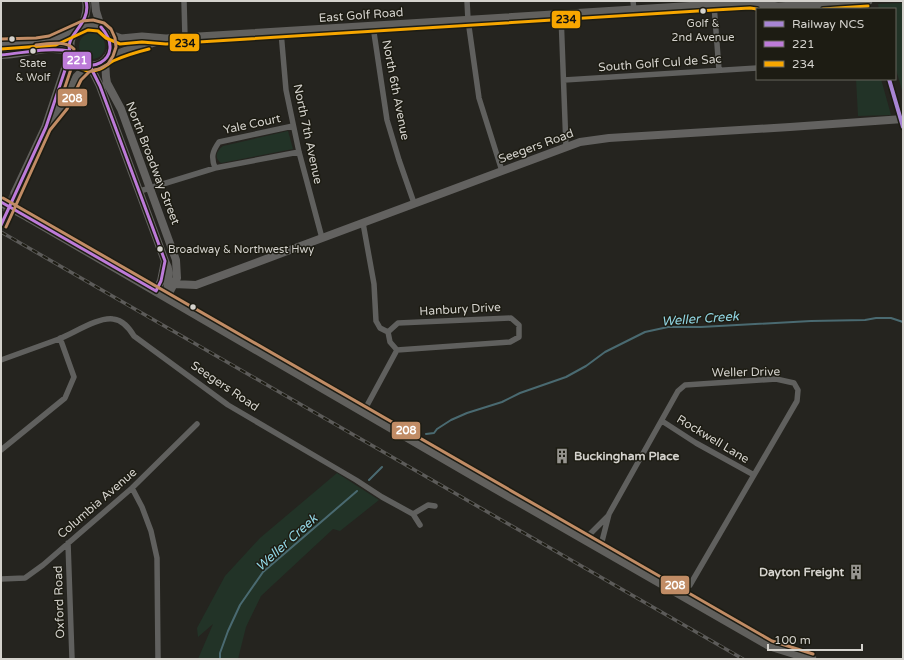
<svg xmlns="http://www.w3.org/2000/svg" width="904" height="660" font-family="'Varela Round',sans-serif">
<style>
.green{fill:#223327}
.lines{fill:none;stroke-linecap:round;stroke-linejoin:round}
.stream{stroke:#4a6a71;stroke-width:2}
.primary-tunnel{stroke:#3f3e39;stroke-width:9;stroke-dasharray:9 4.5;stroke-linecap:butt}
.street{stroke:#60605e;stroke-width:5.5}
.secondary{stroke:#636260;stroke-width:8}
.primary{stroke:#61605d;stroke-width:9}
.rail-casing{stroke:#5c5b59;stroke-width:3.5}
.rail{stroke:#1d1c13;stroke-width:2;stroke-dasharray:6;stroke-linecap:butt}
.primary-bridge{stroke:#61605d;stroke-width:9}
.bus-1-casing{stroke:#1d1c13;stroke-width:6}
.bus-2-casing{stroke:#1d1c13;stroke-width:6}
.bus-3-casing{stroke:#1d1c13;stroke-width:6}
.bus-1{stroke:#bd7bd9;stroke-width:3}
.bus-2{stroke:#f7a600;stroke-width:3}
.bus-3{stroke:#c18c65;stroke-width:3}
.rail-1-casing{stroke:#1d1c13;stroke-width:7}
.rail-1{stroke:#a885d4;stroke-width:4}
.bus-dot{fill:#d4d2cd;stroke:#1d1c13;stroke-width:1.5}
.labels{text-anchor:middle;stroke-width:3;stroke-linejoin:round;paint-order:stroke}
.bus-label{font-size:11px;fill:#d4d2cd;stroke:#1d1c13}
.street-label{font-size:12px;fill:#d4d2cd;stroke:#1d1c13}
.poi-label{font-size:12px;font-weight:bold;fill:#d4d2cd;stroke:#1d1c13;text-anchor:start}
.water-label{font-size:13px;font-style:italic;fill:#91d6e4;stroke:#1d1c13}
.line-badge{stroke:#1d1c13;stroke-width:1.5}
.badge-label{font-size:11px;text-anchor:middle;font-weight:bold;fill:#fff}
.pale-badge-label{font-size:11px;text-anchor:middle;font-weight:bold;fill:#111}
</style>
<rect width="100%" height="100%" fill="#25241f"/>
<path class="green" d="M903 3V94L895 66V9H879L878 4Z
M79 46a13 13 0 1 1 26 0a13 13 0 1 1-26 0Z
M856 79H881L891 115 858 116Z
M288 131 293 149 221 163C214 158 216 151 223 146Z
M337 473 379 500 340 531 333 529 261 596 246 627 238 659H198L213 624 198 637 197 628 225 576 260 538Z"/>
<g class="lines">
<path class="stream" d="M426 434 434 433 437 429 451 420 467 413 502 402 520 393 566 377 586 366 605 352 645 332 668 327H701L811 321 865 320 876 318H891L903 322
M369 480 382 467
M220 659V653L228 631 240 605 263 572 357 491"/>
<path class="primary-tunnel" d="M1 225 15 193"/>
<path class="street" d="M184 1 185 38
M467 1 468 20 479 98 502 171
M633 1 634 10
M714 5 719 70
M561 15 566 147
M373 26 387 120 399 160 414 203
M281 32 286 90 299 152 322 238
M564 80 757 68
M215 168C211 157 212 152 219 142L293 126
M140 191 215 168 299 152
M363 223 374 284 376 321 380 328 388 332
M511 318 519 325V337L510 342 397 350 390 342 388 332 398 323Z
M1 360C20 353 40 346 59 339 74 333 98 317 113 319 123 320 129 328 134 336L228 405 356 480 382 497 413 514 420 525
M364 411 397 350
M662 421 696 443 754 475
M1 450 65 398 74 377 60 338
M132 488 142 507 151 531 157 558 158 659
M413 514 428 505 435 506
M585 539 608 516
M68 543 72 659
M600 549 609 514 678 391 685 385 776 379 794 383 798 390 797 401 690 585
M1 579 25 578 43 565 132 488 197 424"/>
<path class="secondary" d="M95 1 96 11 101 27
M81 27C85 19 88 11 86 1
M1 44 38 42 55 40 77 29
M1 55C25 54 47 45 70 51
M105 61 106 77 107 83 121 109 176 260 177 278 167 297
M90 66 100 86 165 261 161 281 156 291
M165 261C172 273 167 282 167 295
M174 284 196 285 580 142 609 138 790 127 903 119"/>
<path class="primary" d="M70 45a21 21 0 1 1 42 0a21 21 0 1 1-42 0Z
M108 34 121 39 142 37 166 39 714 5 750 3 778 7 868 1
M107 58 132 49 161 40
M50 123 63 106 77 77 88 66
M15 193 46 127 71 52
M28 217 467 472 770 646 812 659"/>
<g class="rail-casing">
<path id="rail" d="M1 232 743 659"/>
</g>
<use href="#rail" class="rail"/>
<path class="primary-bridge" d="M2 203 28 217"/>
<g class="bus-1-casing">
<path id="bus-1" d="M86 1C92 24 64 35 70 51 81 81 130 60 101 27
M1 55C24 53 47 47 70 51
M90 66 100 86 165 261 161 281 156 291
M1 202 156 291
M1 225 46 127 71 52"/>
</g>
<g class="bus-2-casing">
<path id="bus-2" d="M823 9 868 6
M1 49 56 45 88 30 98 31 106 38 120 44 142 42 166 44 714 10 750 8 757 9
M66 54C73 66 85 75 100 69 105 67 108 64 113 61 124 56 137 52 149 49"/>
</g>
<g class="bus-3-casing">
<path id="bus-3" d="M1 39 36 38 49 36 82 21 93 20 104 23 111 29 115 38 116 47 113 56 108 64 99 69 90 71 81 80 67 109 50 130 6 227
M36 45C48 44 65 40 74 49L72 66 62 96
M3 198 772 641 813 654"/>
</g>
<use href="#bus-1" class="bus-1"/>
<use href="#bus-2" class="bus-2"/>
<use href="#bus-3" class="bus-3"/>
<g class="rail-1-casing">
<path id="rail-1" d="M889 79 903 127"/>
</g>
<use href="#rail-1" class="rail-1"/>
</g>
<defs>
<g id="building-bare" transform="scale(1.2)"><path d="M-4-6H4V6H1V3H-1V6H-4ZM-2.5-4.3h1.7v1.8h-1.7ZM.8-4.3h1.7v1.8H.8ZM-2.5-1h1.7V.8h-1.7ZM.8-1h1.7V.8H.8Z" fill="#979590" stroke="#1d1c13" stroke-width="2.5" paint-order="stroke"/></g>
</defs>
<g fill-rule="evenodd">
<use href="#building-bare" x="562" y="456"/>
<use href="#building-bare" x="856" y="572"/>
</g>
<g class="bus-dot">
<circle cx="703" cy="11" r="3.5"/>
<circle cx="12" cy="39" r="3.5"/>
<circle cx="33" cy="51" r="3.5"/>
<circle cx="160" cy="249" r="3.5"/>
<circle cx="193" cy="307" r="3.5"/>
</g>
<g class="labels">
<g class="bus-label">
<text x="703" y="27">Golf &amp;<tspan x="703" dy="14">2nd Avenue</tspan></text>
<text x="33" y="67">State<tspan x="33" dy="14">&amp; Wolf</tspan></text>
<text x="168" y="253" text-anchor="start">Broadway &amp; Northwest Hwy</text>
</g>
<g class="street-label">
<text transform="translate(361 15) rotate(-4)" y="4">East Golf Road</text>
<text transform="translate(660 63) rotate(-4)" y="4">South Golf Cul de Sac</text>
<text transform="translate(396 90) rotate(79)" y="4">North 6th Avenue</text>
<text transform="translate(252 124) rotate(-12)" y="4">Yale Court</text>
<text transform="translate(308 134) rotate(78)" y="4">North 7th Avenue</text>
<text transform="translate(536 146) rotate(-20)" y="4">Seegers Road</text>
<text transform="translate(153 163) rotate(69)" y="4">North Broadway Street</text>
<text transform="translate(460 309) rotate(-3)" y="4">Hanbury Drive</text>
<text transform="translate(746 372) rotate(-1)" y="4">Weller Drive</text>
<text transform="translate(225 386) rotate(34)" y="4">Seegers Road</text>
<text transform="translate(713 439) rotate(31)" y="4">Rockwell Lane</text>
<text transform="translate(97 503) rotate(-41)" y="4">Columbia Avenue</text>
<text transform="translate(59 602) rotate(-92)" y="4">Oxford Road</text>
</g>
<g class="poi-label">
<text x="574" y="460">Buckingham Place</text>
<text x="844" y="576" text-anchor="end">Dayton Freight</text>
</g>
<g class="water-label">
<text transform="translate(700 318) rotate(-4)" y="5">Weller Creek</text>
<text transform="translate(286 542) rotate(-42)" y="5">Weller Creek</text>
</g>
</g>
<g class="line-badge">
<rect x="551" y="10" width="30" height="19" rx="4" fill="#f7a600"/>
<rect x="169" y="33" width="31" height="19" rx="4" fill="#f7a600"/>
<rect x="62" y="51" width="30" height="19" rx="4" fill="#bd7bd9"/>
<rect x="57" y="88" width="31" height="19" rx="4" fill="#c18c65"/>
<rect x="391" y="421" width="30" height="19" rx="4" fill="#c18c65"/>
<rect x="660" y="575" width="30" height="20" rx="4" fill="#c18c65"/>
</g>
<g class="badge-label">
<text x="77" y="64">221</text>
<text x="72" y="102">208</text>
<text x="406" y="434">208</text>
<text x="675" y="589">208</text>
</g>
<g class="pale-badge-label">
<text x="566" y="23">234</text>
<text x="185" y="47">234</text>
</g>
<rect width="904" height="660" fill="none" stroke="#d4d2cd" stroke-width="4"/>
<rect x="756" y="8" width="140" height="72" fill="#1d1c13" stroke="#66655d"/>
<rect x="764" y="21" width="20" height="6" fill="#a885d4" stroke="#66655d"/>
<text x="792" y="28" font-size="12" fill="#d4d2cd">Railway NCS</text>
<rect x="764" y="41" width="20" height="6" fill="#bd7bd9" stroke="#66655d"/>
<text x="792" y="48" font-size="12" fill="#d4d2cd">221</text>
<rect x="764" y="61" width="20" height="6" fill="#f7a600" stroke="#66655d"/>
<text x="792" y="68" font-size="12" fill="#d4d2cd">234</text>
<path d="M768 644v6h94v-6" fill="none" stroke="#d4d2cd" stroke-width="2"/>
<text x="774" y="644" font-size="12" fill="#d4d2cd" stroke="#1d1c13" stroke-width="3" paint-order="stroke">100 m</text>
</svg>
